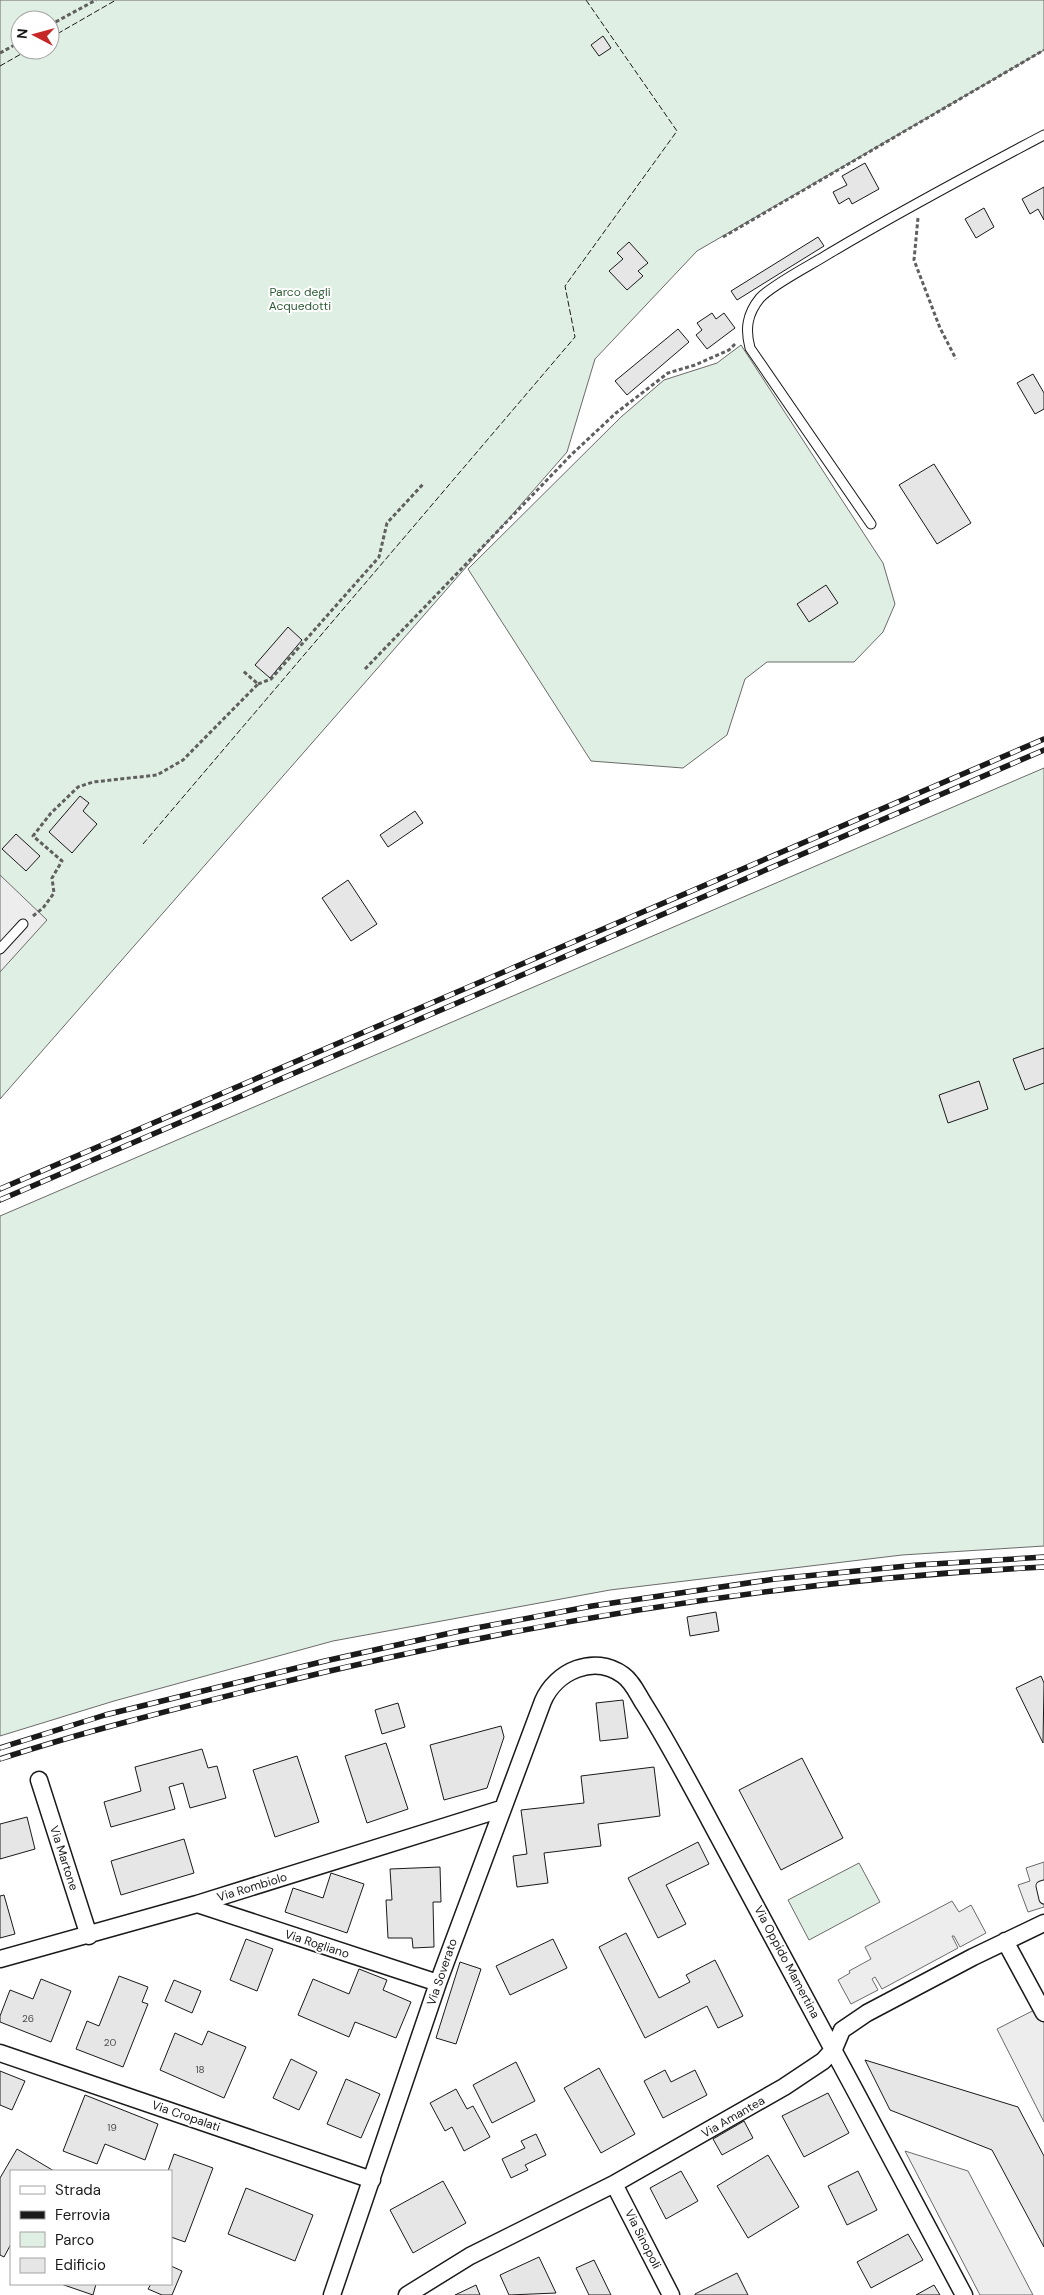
<svg xmlns="http://www.w3.org/2000/svg" width="1044" height="2295" font-family="'DM Sans',sans-serif">
<style>
.green{fill:#e0efe3;stroke:#6a6a6a;fill-rule:evenodd}
.parking{fill:#ededed;stroke:#6a6a6a}
.building{fill:#e6e6e6;stroke:#1a1a1a}
.lines{fill:none;stroke-linecap:round;stroke-linejoin:round}
.lane-casing{stroke:#1a1a1a;stroke-width:11}
.street-casing{stroke:#1a1a1a;stroke-width:19}
.path{stroke:#5f5f5f;stroke-width:3;stroke-dasharray:4 2.5;stroke-linecap:butt}
.lane{stroke:#fff;stroke-width:9}
.street{stroke:#fff;stroke-width:16}
.rail-casing{stroke:#1a1a1a;stroke-width:5.5}
.rail{stroke:#fff;stroke-width:4;stroke-dasharray:11;stroke-linecap:butt}
.fence{stroke:#1a1a1a;stroke-width:1;stroke-dasharray:6 2.5;stroke-linecap:butt}
.labels{text-anchor:middle;stroke-width:4;stroke-linejoin:round;paint-order:stroke}
.number-label{font-size:10px;fill:#4d4d4d}
.park-label{font-size:12px;fill:#2b5a34;stroke:#fff}
.street-label{font-size:12px;fill:#1a1a1a;stroke:#fff}
</style>
<rect width="100%" height="100%" fill="#fff"/>
<path class="green" d="M0 0H1044V50L697 251 595 359 567 452 0 1099ZM20 20H50V50H20Z
M741 345 883 563 895 604 883 632 854 662H767L745 679 727 735 683 768 591 761 468 569 621 417 664 380 717 363Z
M1044 768V1546L902 1555 610 1590 333 1641 114 1701 0 1736V1216Z
M859 1863 880 1902 809 1940 788 1900Z"/>
<path class="parking" d="M0 875 47 920 0 972Z
M1044 1862V1907L1028 1912 1018 1885 1030 1881 1026 1868Z
M952 1901 959 1912 971 1905 986 1933 960 1947 954 1936H952L958 1948 882 1989 875 1977 872 1979 878 1990 851 2004 838 1980 850 1973 849 1971 871 1959 865 1947Z
M1044 2005V2122L997 2029Z
M905 2151 968 2171 1033 2295H980Z"/>
<path class="building" d="M603 36 611 48 599 56 591 45Z
M865 163 879 189 852 204 849 198 839 204 833 192 847 185 842 176Z
M1044 187V220L1038 209 1030 214 1022 199Z
M984 208 994 227 976 238 965 219Z
M818 237 824 246 737 300 731 291Z
M629 242 648 263 638 271 643 276 627 290 609 271 623 259 617 253Z
M712 313 716 319 724 313 735 328 707 349 696 335 702 330 697 323Z
M678 329 689 342 627 395 615 381Z
M1033 374 1044 393V409L1035 414 1017 383Z
M934 464 971 523 937 544 899 485Z
M826 585 838 603 809 622 797 604Z
M288 627 302 640 270 678 255 665Z
M80 796 89 803 83 811 97 824 72 853 49 832Z
M415 811 423 823 388 847 380 835Z
M16 834 40 856 26 871 2 849Z
M348 880 377 924 351 941 322 898Z
M1044 1048V1083L1025 1090 1013 1059Z
M979 1081 988 1109 948 1123 939 1095Z
M716 1612 719 1631 690 1636 687 1617Z
M1041 1676 1044 1683 1043 1743 1016 1688Z
M623 1700 628 1738 600 1741 596 1703Z
M398 1703 405 1727 382 1734 375 1710Z
M501 1726 504 1737 487 1788 444 1800 430 1745Z
M386 1743 408 1809 367 1823 345 1756Z
M202 1749 208 1768 217 1766 226 1798 190 1808 183 1783 169 1787 175 1809 111 1827 104 1802 141 1791 135 1767Z
M297 1756 319 1822 275 1837 253 1770Z
M802 1758 843 1838 781 1870 739 1790Z
M654 1767 660 1816 598 1824 601 1846 544 1853 548 1883 517 1887 513 1856 527 1854 521 1810 584 1803 581 1776Z
M27 1817 35 1849 0 1859V1824Z
M184 1839 194 1873 121 1895 111 1861Z
M698 1842 709 1864 666 1885 686 1924 658 1938 628 1878Z
M440 1867 441 1902H433L434 1947 413 1948 412 1938H388L386 1900H392L390 1869Z
M331 1873 364 1884 347 1933 285 1912 293 1888 323 1898Z
M4 1895 15 1934 0 1938V1896Z
M626 1933 659 1998 690 1982 686 1975 715 1960 743 2016 718 2028 707 2006 645 2038 599 1947Z
M246 1939 273 1949 257 1991 230 1980Z
M553 1939 567 1968 510 1995 496 1966Z
M460 1962 481 1969 456 2044 436 2038Z
M359 1969 387 1980 383 1990 411 2002 396 2038 355 2022 349 2037 298 2015 313 1979 349 1994Z
M119 1976 148 1987 142 2002 148 2004 123 2067 76 2049 87 2021 99 2026Z
M41 1979 71 1991 51 2042 0 2022V2016L10 1990 33 1999Z
M174 1980 201 1991 192 2013 165 2001Z
M208 2031 246 2047 224 2098 160 2070 175 2033 202 2045Z
M291 2059 317 2072 299 2110 273 2098Z
M865 2060 1018 2107 1044 2156V2247L992 2150 890 2110Z
M516 2062 535 2101 492 2123 473 2085Z
M599 2068 635 2134 601 2153 564 2088Z
M665 2070 671 2082 695 2070 707 2095 663 2118 644 2081Z
M0 2071 25 2081 12 2110 0 2105Z
M346 2079 380 2094 361 2138 327 2124Z
M456 2089 467 2109 473 2106 490 2137 464 2151 452 2127 445 2131 430 2103Z
M828 2093 849 2133 804 2157 782 2116Z
M85 2095 158 2124 145 2160 105 2144 97 2164 63 2151Z
M744 2121 753 2138 722 2155 713 2139Z
M536 2134 546 2155 525 2165 528 2170 511 2178 502 2159 525 2148 521 2141Z
M17 2149 54 2171H11V2244L4 2257 0 2255V2178Z
M174 2154 213 2168 185 2242 171 2237V2171H168Z
M768 2155 799 2207 748 2238 717 2186Z
M681 2171 698 2201 666 2219 650 2188Z
M858 2171 877 2210 847 2225 828 2186Z
M443 2181 466 2223 413 2253 390 2210Z
M246 2188 313 2215 295 2261 228 2234Z
M908 2234 923 2260 871 2288 857 2262Z
M539 2257 556 2293 509 2295 500 2275Z
M594 2260 611 2295H589L576 2268Z
M171 2266 182 2271 172 2295H162L148 2289 151 2284H171Z
M737 2273 748 2295H695V2294Z
M61 2284H96L93 2295Z
M476 2285 480 2295H455Z
M934 2285 940 2295H916Z"/>
<g class="lines">
<g class="lane-casing">
<path id="lane" d="M871 524 750 348C745 329 747 314 760 298 773 284 813 264 830 253 901 211 972 173 1044 135
M0 949 23 924
M1044 1885 1041 1886 1044 1899"/>
</g>
<g class="street-casing">
<path id="street" d="M39 1780 89 1936
M197 1904 438 1983
M1005 1941 1044 2013
M0 1959 197 1904 501 1809
M0 2053 372 2180
M614 2184 671 2295
M332 2295 438 1983 543 1701C556 1671 594 1654 623 1675 633 1682 638 1695 644 1704 668 1742 689 1782 710 1821 795 1978 880 2137 964 2295
M407 2295 470 2256 614 2184 784 2087 823 2061 834 2049 842 2030 867 2013 973 1957 1044 1923"/>
</g>
<path class="path" d="M50 25 96 0
M0 53 20 42
M918 218 914 260 940 328 956 359
M723 237 1044 50
M365 669 571 455 616 413 668 373 695 365 729 350 736 343
M258 684 271 679 379 557 387 523 424 483
M33 916 43 908 54 893 52 878 62 861 33 836 51 813 78 787 93 782 157 775 183 760 258 684 242 670"/>
<use href="#lane" class="lane"/>
<use href="#street" class="street"/>
<g class="rail-casing">
<path id="rail" d="M0 1189 1044 739
M0 1200 1044 750
M0 1748 105 1715 325 1661 455 1632 592 1606 775 1579 917 1565 1044 1557
M0 1759C86 1731 175 1709 263 1687 521 1623 779 1580 1044 1567"/>
</g>
<use href="#rail" class="rail"/>
<path class="fence" d="M50 38 116 0
M0 66 28 50
M143 844 575 337 565 286 677 131 586 0"/>
</g>
<g class="labels">
<g class="number-label">
<text x="28" y="2022">26</text>
<text x="110" y="2046">20</text>
<text x="200" y="2073">18</text>
<text x="112" y="2131">19</text>
</g>
<g class="park-label">
<text x="300" y="296">Parco degli<tspan x="300" dy="14">Acquedotti</tspan></text>
</g>
<g class="street-label">
<text transform="translate(64 1858) rotate(72)" y="4">Via Martone</text>
<text transform="translate(252 1887) rotate(-17)" y="4">Via Rombiolo</text>
<text transform="translate(317 1944) rotate(18)" y="4">Via Rogliano</text>
<text transform="translate(787 1962) rotate(62)" y="4">Via Oppido Mamertina</text>
<text transform="translate(442 1972) rotate(-71)" y="4">Via Soverato</text>
<text transform="translate(186 2116) rotate(19)" y="4">Via Cropalati</text>
<text transform="translate(733 2117) rotate(-30)" y="4">Via Amantea</text>
<text transform="translate(643 2239) rotate(63)" y="4">Via Sinopoli</text>
</g>
</g>
<rect x="10" y="2170" width="162" height="115" fill="#ffffff" stroke="#a3a3a3"/>
<rect x="20" y="2186" width="25" height="8" fill="#ffffff" stroke="#a3a3a3"/>
<text x="55" y="2195" font-size="15" fill="#1a1a1a">Strada</text>
<rect x="20" y="2211" width="25" height="8" fill="#1a1a1a" stroke="#a3a3a3"/>
<text x="55" y="2220" font-size="15" fill="#1a1a1a">Ferrovia</text>
<rect x="20" y="2232" width="25" height="15" fill="#e0efe3" stroke="#a3a3a3"/>
<text x="55" y="2245" font-size="15" fill="#1a1a1a">Parco</text>
<rect x="20" y="2258" width="25" height="15" fill="#e6e6e6" stroke="#a3a3a3"/>
<text x="55" y="2270" font-size="15" fill="#1a1a1a">Edificio</text>
<g transform="translate(35 35) rotate(276)"><circle r="24" fill="#ffffff" stroke="#a3a3a3"/>
<path d="M0-4L9 19L0 12L-9 19Z" fill="#c62828"/>
<text y="-8" font-size="14" font-weight="bold" text-anchor="middle" fill="#1a1a1a">N</text>
</g>
</svg>
